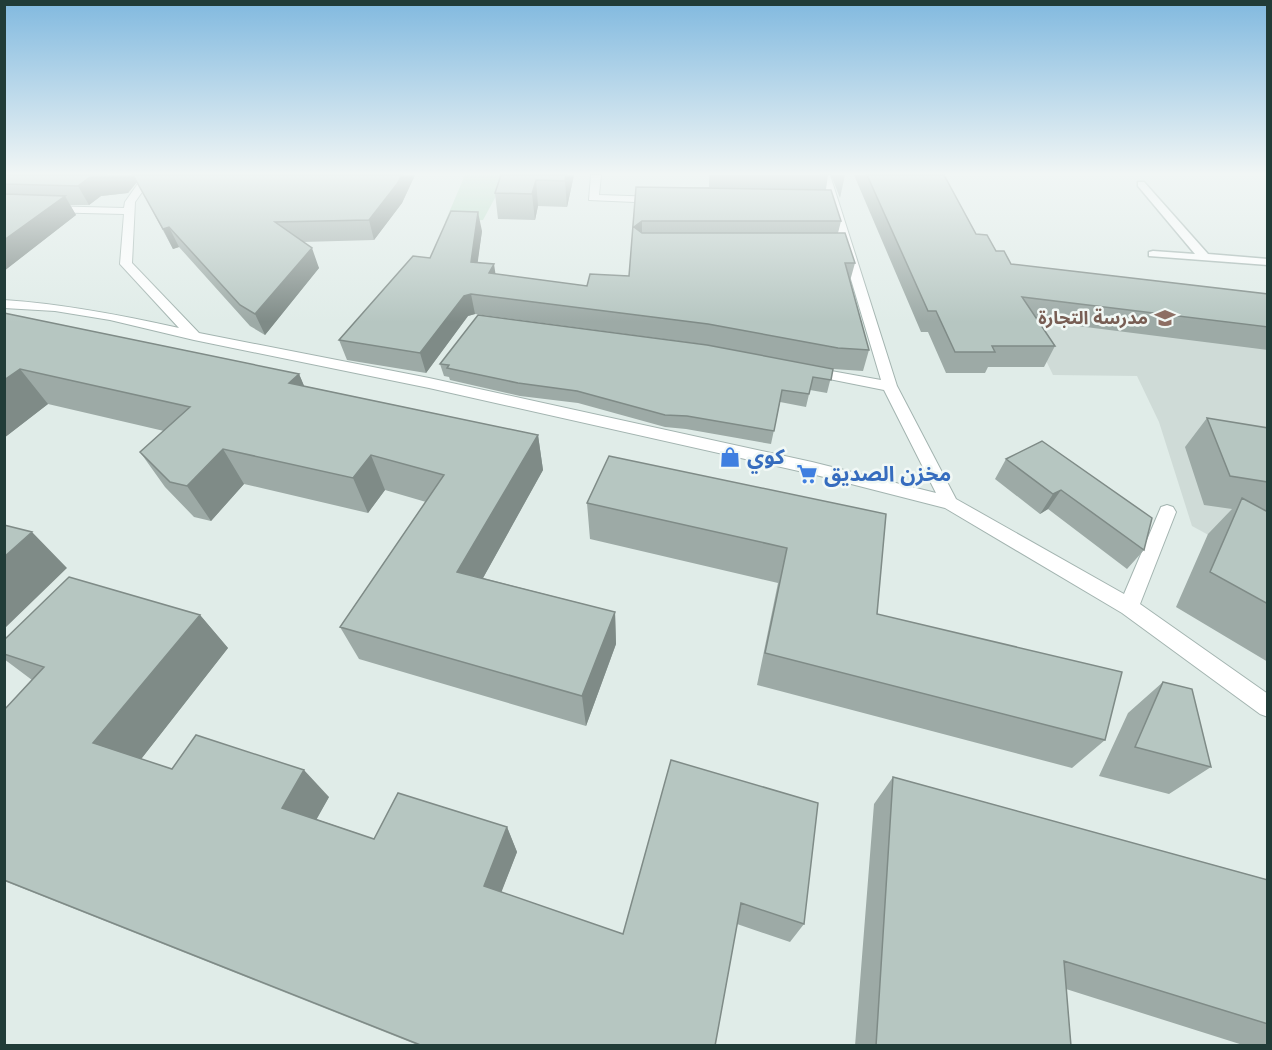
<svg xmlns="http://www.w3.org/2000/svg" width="1272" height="1050" font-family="'Nunito Sans','Noto Sans Arabic',sans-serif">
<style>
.built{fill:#cfdbd7}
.green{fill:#b9ddc6}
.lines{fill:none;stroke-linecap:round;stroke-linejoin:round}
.lane-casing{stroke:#a3b4b0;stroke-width:3}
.street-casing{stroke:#a3b4b0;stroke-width:2}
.lane{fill:#fff;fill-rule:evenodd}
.street{fill:#fff;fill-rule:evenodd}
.wall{fill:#9daaa6}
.shaded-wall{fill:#7f8b87}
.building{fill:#b6c6c1;stroke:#7f8b87;stroke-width:1.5}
.labels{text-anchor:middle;stroke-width:5;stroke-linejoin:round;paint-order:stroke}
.far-education-label{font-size:18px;font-weight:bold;fill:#785e54;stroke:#f1f8f5;text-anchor:end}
.shop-label{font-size:21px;font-weight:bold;fill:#366cbe;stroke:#f1f8f5;text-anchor:start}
</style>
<rect width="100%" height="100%" fill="#e0ece8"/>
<path class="built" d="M1003 272 1267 305V567L1192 526 1159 422 1137 376 1053 375Z"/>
<path class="green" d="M465 175H516L496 196 483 220 445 222Z"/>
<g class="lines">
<g class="lane-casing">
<path id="lane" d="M1138 182H1144L1208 254 1268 259V265L1149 256V252L1153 251 1195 254 1138 186Z"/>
</g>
<g class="street-casing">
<path id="street" d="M144 175H154L135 202 132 263 199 333 429 378 812 462 936 493 884 390 809 375 802 371 809 367 881 380 820 175H830L897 386 956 499 1124 594 1161 507 1167 505 1173 507 1176 512 1140 604 1268 694V717L1260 714 1122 613 945 508 812 474 429 388 194 340 110 320 55 311 4 308V300C64 304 121 315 179 328L120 264 124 214 4 211V205L124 208 125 202Z
M591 175H601L599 195 658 197 663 200 658 203 589 200Z"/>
</g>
<use href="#lane" class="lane"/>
<use href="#street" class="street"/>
</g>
<path class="wall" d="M4 175H415L402 203 374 240 302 242 319 268 265 335 250 326 179 247 173 249 137 182 128 193 101 196 89 205H70L76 215 4 271Z
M501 175H574L567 207 538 206 535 220 498 219 495 193Z
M709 175H828L826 189 841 221 838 233 855 263 850 281 869 350 863 371 833 369 717 347 833 369 827 393 810 390 806 407 780 402 771 444 686 429 665 427 578 403 520 396 450 380 449 377 444 376 440 364 701 344 475 314 468 316 426 373 347 360 339 340 430 258 482 231 477 263 496 274 587 286 629 276 636 187H709Z
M831 175H845L840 198Z
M854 175H944L976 234 996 251 1011 264 1268 294V350L1038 321 1055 346 1044 367H988L985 373H946L928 332H921Z
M4 313 299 374 304 386 538 435 543 470 483 578 615 612 616 644 586 726 359 659 340 627 426 502 385 490 368 513 244 484 211 521 194 517 165 487 140 452 164 431 48 404 4 438Z
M1207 418 1268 428V662L1176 607 1208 534 1232 509 1204 505 1185 447Z
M1042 441 1144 550 1127 569 1048 509 1040 514 995 479 1006 459Z
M587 503 886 514 877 614 1105 740 1072 768 757 685 778 583 590 539Z
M200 615 228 648 141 759 172 769 329 797 316 819 374 839 507 827 517 852 501 892 623 934 671 760 804 924 790 942 737 924 715 1046H420L4 881V710L32 680 4 659V640Z
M1163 682 1211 767 1169 794 1099 776 1128 713Z
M893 777 1268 880V1046H1246L1066 989 1071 1046H855L874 804Z"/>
<path class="shaded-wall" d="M107 175H133L137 182 128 193 101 196 89 205 78 186 90 177Z
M402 175H415L402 203 374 240 369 220Z
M566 175H574L567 207 565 181Z
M536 180 538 206 535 220 532 194Z
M65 196 76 215 4 271V240Z
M478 212 482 231 475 282 471 262Z
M642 221V240L634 227Z
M169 227 179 247 173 249 163 229Z
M312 248 319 268 265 335 255 314Z
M494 264 497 284 489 273Z
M471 294 475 314 468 316 426 373 420 353 464 296Z
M20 369 48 404 4 438V380Z
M299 374 314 409 289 383Z
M538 435 543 470 468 605 457 572Z
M223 449 244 484 211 521 187 486Z
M371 455 385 490 368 513 353 478Z
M1061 490 1048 509 1040 514 1053 494Z
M32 532 67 568 4 629V557Z
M615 612 616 644 586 726 582 696Z
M200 615 228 648 131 772 93 743Z
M304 770 329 797 309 833 282 808Z
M507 827 517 852 496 906 484 886Z"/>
<path class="building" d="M4 175H107L90 177 78 186 4 184Z
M133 175H402L397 184 369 220 275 222 312 248 255 314 240 305 169 227 163 229Z
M501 175H566L565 181 536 180 532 194 495 193Z
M867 175H944L976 234 987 235 996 251H1004L1011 264 1268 294V327L1022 297 1055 346H992L995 352H955L936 311H928Z
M636 187 831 190 841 221H642L634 227 642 233H845L855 263H845L869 350 838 348 708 324 471 294 464 296 420 353 339 340 413 256 430 258 451 211 478 212 471 262 494 264 489 273 587 286 590 274 629 276Z
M4 194 65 196 4 240Z
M4 313 299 374 289 383 538 435 457 572 615 612 582 696 340 627 444 475 371 455 353 478 223 449 187 486 170 482 140 452 190 407 20 369 4 380Z
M478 315 707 345 833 369 831 380 813 377 809 394 782 390 774 431 687 416 665 415 577 391 518 383 447 368 449 365 440 364Z
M1207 418 1268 428V482L1230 476Z
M1042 441 1152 518 1144 550 1061 490 1053 494 1006 459Z
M609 456 886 514 877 614 1122 672 1105 740 765 653 787 548 587 503Z
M1242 498 1268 512V604L1210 572Z
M4 525 32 532 4 557Z
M69 577 200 615 93 743 172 769 196 735 304 770 282 808 374 839 398 793 507 827 484 886 623 934 671 760 818 803 804 924 741 903 715 1046H423L4 880V710L44 667 4 654V640Z
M1163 682 1192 689 1211 767 1135 747Z
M893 777 1268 880V1024L1064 961 1071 1046H876Z"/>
<linearGradient id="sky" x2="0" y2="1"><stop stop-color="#81b9df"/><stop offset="0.54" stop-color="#f1f6f5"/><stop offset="1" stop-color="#f1f6f5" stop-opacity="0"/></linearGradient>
<rect width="1272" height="322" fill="url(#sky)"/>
<defs>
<g id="school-bare" transform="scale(1.62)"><path d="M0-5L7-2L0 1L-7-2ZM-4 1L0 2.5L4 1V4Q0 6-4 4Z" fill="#8d6e63" stroke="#f1f8f5" stroke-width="2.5" paint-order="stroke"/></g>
<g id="shop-bare" transform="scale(1.62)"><path d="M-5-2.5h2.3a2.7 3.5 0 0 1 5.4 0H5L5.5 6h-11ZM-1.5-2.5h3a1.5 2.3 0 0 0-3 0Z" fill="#3f7fe0" stroke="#f1f8f5" stroke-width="2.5" paint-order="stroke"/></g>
<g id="supermarket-bare" transform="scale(1.62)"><path d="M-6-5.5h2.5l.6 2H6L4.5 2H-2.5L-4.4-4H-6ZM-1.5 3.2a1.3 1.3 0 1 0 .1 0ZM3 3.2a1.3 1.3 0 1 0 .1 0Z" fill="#3f7fe0" stroke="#f1f8f5" stroke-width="2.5" paint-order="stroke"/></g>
</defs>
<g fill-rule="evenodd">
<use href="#school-bare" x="1165" y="318"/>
<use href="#shop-bare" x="730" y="457"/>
<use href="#supermarket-bare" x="807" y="474"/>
</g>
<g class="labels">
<g class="far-education-label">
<text x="1148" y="324">مدرسة التجارة</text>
</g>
<g class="shop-label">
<text x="747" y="464">كوي</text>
<text x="824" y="481">مخزن الصديق</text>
</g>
</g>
<rect width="1272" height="1050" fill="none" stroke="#213c38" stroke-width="12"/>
</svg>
